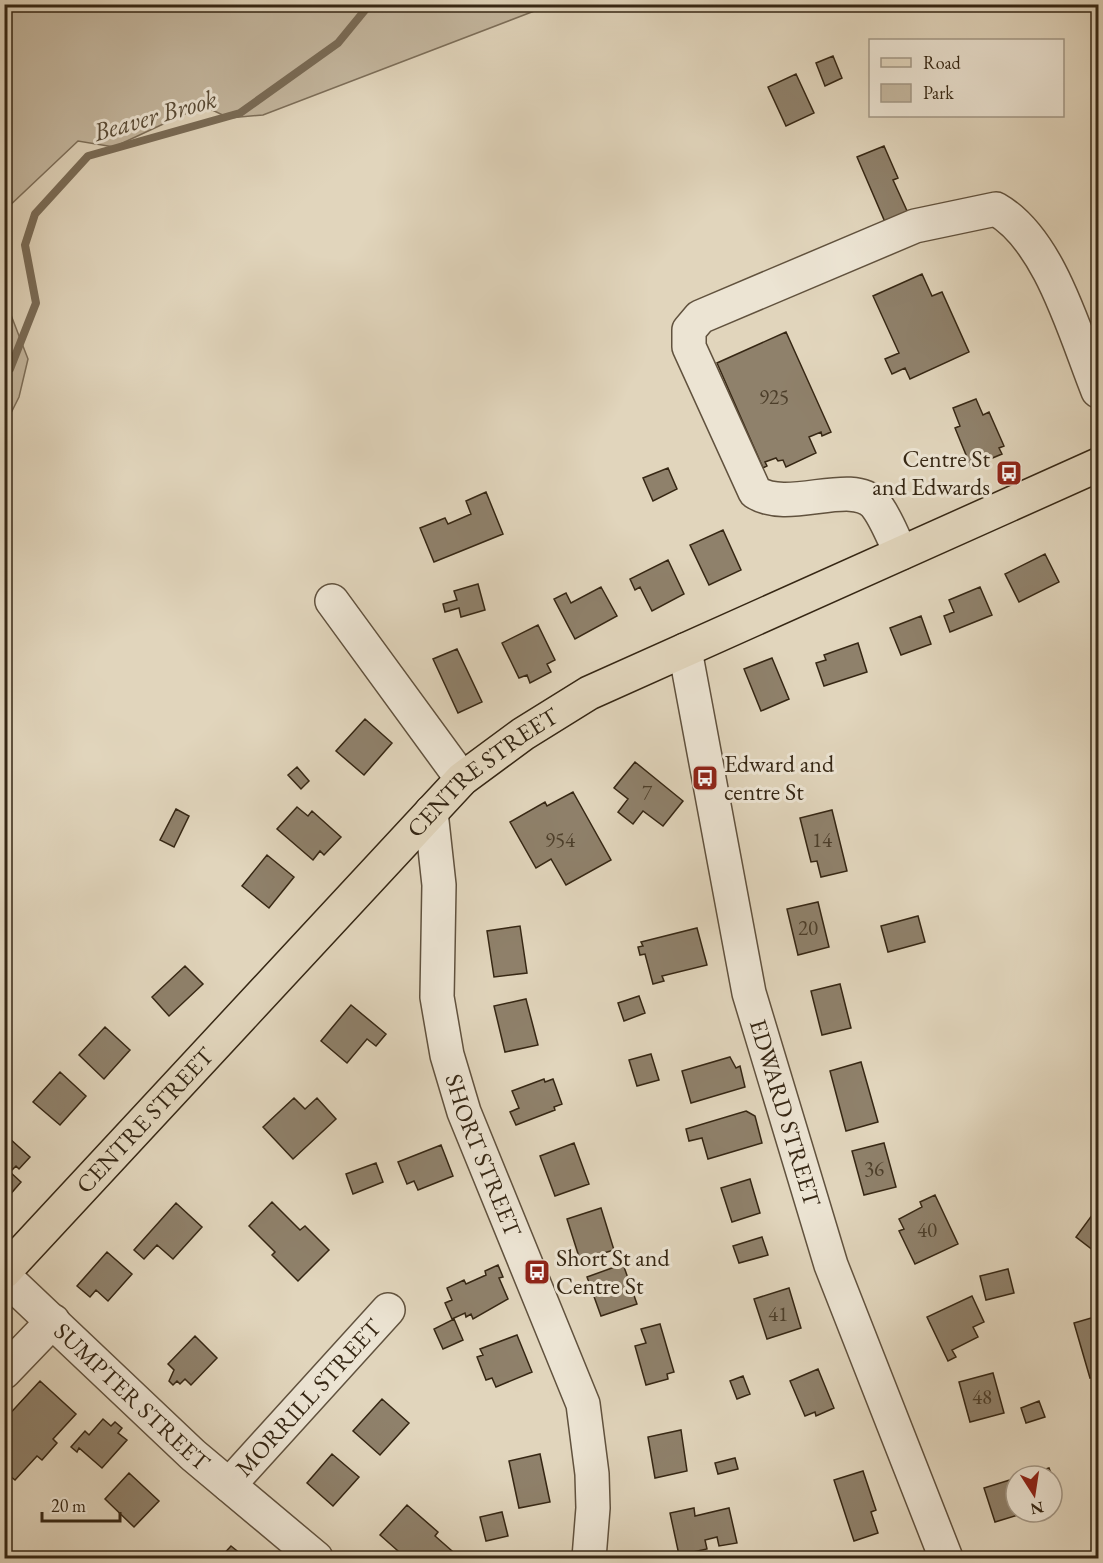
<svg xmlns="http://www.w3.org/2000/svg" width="1103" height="1563" font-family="'EB Garamond',serif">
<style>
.green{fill:#c4b79f;stroke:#7d6f5a;stroke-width:1.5}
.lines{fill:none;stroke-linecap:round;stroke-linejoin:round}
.stream{stroke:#7a6c57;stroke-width:8}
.building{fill:#8f816b;stroke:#362714;stroke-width:1.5}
.minor-casing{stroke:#61523e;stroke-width:36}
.major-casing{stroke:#362714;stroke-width:36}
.minor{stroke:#ece4d3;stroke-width:33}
.major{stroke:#e1d5bc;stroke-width:33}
.labels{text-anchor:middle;stroke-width:6;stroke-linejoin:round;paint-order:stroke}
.number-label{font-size:21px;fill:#4c3e2a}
.poi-label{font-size:24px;fill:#362714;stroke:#ece4d3;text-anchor:start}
.street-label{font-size:24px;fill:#362714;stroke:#ece4d3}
.water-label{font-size:26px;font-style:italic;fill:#584a35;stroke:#ece4d3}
</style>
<rect width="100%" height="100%" fill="#e1d5bc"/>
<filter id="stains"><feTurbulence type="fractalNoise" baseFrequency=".00333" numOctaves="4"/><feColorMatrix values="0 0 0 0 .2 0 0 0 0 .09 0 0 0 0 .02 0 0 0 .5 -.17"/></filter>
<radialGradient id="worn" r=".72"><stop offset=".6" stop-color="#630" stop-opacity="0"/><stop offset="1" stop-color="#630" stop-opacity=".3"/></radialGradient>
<path class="green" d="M5 4H550V5L263 115 229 118 206 107 189 112 114 147 78 141 5 210Z
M4 297 28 359 19 397 5 425Z"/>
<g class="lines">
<path class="stream" d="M4 374 10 369 36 303 25 245 35 214 88 156 240 113 338 43 370 4"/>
</g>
<path class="building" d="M833 56 842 78 825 86 816 63Z
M796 74 814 113 786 126 768 87Z
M884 146 898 178 893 180 908 213 885 222 857 157Z
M922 274 932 296 942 292 969 352 910 379 905 368 892 374 885 359 899 353 873 296Z
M786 332 831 432 822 436 821 432 809 437 816 453 786 467 783 460 778 461 776 458 765 462 767 466 763 468 717 363Z
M976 399 983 415 989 412 1004 446 999 448 1002 454 971 467 955 428 960 426 953 408Z
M668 468 677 489 653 501 643 478Z
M486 492 503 534 434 562 420 528 445 518 448 524 471 514 466 501Z
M723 530 741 570 709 585 690 545Z
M1045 554 1059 582 1019 602 1005 574Z
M668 560 684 594 652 611 640 587 635 590 630 579Z
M478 584 485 610 461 617 459 608 445 612 443 604 457 600 454 591Z
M601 587 617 616 575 639 554 599 566 593 571 603Z
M980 587 992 615 950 632 944 616 954 612 949 600Z
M921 616 931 644 901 655 890 628Z
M538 625 555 660 547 664 551 672 530 683 527 675 519 678 502 643Z
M858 643 867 672 824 686 816 663 826 660 824 655Z
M457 649 482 702 458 713 433 659Z
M772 658 789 699 761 711 744 669Z
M365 719 392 743 364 775 336 751Z
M635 762 683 801 663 826 643 811 633 824 618 812 628 799 614 788Z
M297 767 309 781 301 789 288 775Z
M573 792 611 860 566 885 551 859 536 868 510 822 545 802 547 806Z
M297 807 308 816 312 811 341 837 324 855 320 851 313 860 277 829Z
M176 809 189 816 174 847 160 840Z
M832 810 847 871 821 877 817 861 811 862 800 818Z
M267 855 294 877 269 908 242 886Z
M818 902 829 947 798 955 787 909Z
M918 916 925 942 888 952 881 926Z
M520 926 527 973 494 977 487 931Z
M697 928 707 965 662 976 664 981 653 984 645 954 640 955 638 947 643 946 641 942Z
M185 966 203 984 169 1016 152 997Z
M840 984 851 1028 822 1035 811 991Z
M639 996 645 1013 624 1021 618 1003Z
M526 999 538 1045 505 1052 494 1006Z
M351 1005 386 1034 376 1046 367 1039 347 1063 321 1041Z
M105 1027 130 1050 104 1079 79 1055Z
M651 1054 659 1080 637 1086 629 1060Z
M730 1057 736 1068 740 1066 745 1087 691 1103 682 1071Z
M861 1062 878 1122 846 1131 830 1071Z
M60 1072 86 1096 60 1125 33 1102Z
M544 1079 545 1082 553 1079 562 1104 554 1107 555 1110 516 1125 510 1112 519 1108 512 1091Z
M294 1098 305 1109 317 1098 336 1119 293 1159 263 1127Z
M746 1111 755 1116 762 1143 708 1159 702 1138 689 1141 686 1129Z
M9 1138 30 1157 19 1169 16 1166 10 1172 21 1182 8 1197 4 1194V1144Z
M574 1143 589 1184 555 1196 540 1156Z
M884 1143 896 1187 864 1195 852 1151Z
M441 1145 453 1176 418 1190 414 1181 407 1184 398 1162Z
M376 1163 383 1182 353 1194 346 1174Z
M750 1179 760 1213 732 1222 721 1188Z
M935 1195 958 1244 915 1264 899 1231 904 1229 899 1219 922 1207 920 1202Z
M272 1202 300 1230 305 1226 329 1250 298 1281 272 1255 275 1252 249 1226Z
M176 1203 202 1227 173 1259 157 1245 144 1259 134 1250Z
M1098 1207V1254L1076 1237Z
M601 1208 614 1250 580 1260 567 1219Z
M762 1237 768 1255 739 1263 733 1246Z
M107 1252 132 1274 108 1301 96 1290 90 1297 77 1286Z
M623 1264 637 1304 601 1316 587 1277Z
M498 1265 503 1277 499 1278 508 1299 473 1319 471 1314 466 1317 465 1313 452 1319 445 1303 452 1300 447 1288 464 1280 466 1284 486 1275 485 1271Z
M1008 1269 1014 1293 986 1300 980 1276Z
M789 1288 801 1328 767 1339 754 1299Z
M972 1296 984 1322 973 1327 978 1337 952 1350 956 1357 948 1361 927 1317Z
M1098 1316V1376L1090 1378 1074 1323Z
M454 1319 463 1340 443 1349 434 1329Z
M660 1324 674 1372 667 1374 668 1379 646 1385 635 1346 646 1343 641 1329Z
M517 1335 532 1372 496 1387 492 1378 486 1380 477 1357 483 1355 480 1349Z
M195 1336 217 1358 191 1385 185 1379 180 1384 177 1381 173 1385 169 1381 174 1370 168 1364Z
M818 1369 834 1408 816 1416 815 1412 805 1416 790 1381Z
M993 1373 1004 1413 970 1422 959 1382Z
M743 1376 750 1394 737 1399 730 1381Z
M40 1381 76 1414 53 1439 57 1443 42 1460 37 1456 15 1480 4 1471V1420Z
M382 1399 409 1423 380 1455 353 1431Z
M1039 1401 1045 1417 1026 1423 1021 1408Z
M103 1419 111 1426 115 1422 122 1428 118 1433 127 1440 102 1468 79 1448 77 1452 71 1447 85 1431 89 1435Z
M681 1430 687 1471 655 1478 648 1437Z
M332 1454 359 1477 333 1506 307 1483Z
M540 1454 550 1502 519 1508 509 1461Z
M735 1458 738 1469 718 1474 715 1463Z
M1049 1468 1052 1476H1024Z
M863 1471 876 1510 871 1512 878 1533 854 1541 834 1480Z
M129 1473 159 1501 134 1527 105 1499Z
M1052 1477 1060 1502 1052 1505Z
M1016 1478V1512H1028L995 1522 984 1488Z
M407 1505 438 1532 435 1536 460 1558H406L380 1535Z
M694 1508 695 1516 729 1508 737 1543 719 1546 717 1537 705 1540 707 1549 679 1555 670 1513Z
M502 1512 508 1536 486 1541 480 1517Z
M231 1546 246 1558H220Z
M760 1553 761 1558H733Z"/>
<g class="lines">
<g class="minor-casing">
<g id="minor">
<path d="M901 553C893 538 886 517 875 504 851 478 788 514 755 492L689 347V330L700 317 915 226 996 209C1050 240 1075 334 1098 391"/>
<path d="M332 601 462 779"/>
<path id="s1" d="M685 650 749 993 831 1265 946 1558"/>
<path id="s2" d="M431 812 439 885 437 997 447 1055 464 1112 583 1404 592 1474 593 1508 589 1558"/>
<path id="s3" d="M4 1276 193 1455 316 1558"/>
<path d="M4 1372 53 1321"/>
<path id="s4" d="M229 1485 388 1310"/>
</g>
</g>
<g class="major-casing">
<g id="major">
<path id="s5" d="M4 1272 462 779 523 734 589 693 1098 465"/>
</g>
</g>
<use href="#minor" class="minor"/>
<use href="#major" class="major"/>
</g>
<defs>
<g id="bus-square" transform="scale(1.35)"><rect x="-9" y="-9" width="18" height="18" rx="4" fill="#8f2418" stroke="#ece4d3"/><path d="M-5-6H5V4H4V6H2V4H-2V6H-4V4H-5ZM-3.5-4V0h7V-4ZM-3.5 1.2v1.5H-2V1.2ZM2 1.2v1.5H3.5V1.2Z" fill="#fff"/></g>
</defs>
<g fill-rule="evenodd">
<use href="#bus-square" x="1009" y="473"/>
<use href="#bus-square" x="705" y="778"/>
<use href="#bus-square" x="537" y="1272"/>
</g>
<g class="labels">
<g class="number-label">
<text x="774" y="404">925</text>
<text x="647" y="800">7</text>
<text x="560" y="847">954</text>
<text x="822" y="847">14</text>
<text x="808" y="935">20</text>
<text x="874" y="1176">36</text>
<text x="927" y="1237">40</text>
<text x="778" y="1321">41</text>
<text x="982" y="1404">48</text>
</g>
<g class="poi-label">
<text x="990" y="467" text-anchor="end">Centre St<tspan x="990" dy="28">and Edwards</tspan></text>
<text x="724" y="772">Edward and<tspan x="724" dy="28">centre St</tspan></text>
<text x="556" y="1266">Short St and<tspan x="556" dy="28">Centre St</tspan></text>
</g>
<g class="street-label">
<text dy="8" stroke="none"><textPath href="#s5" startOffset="693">CENTRE STREET</textPath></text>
<text dy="8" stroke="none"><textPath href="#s1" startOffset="474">EDWARD STREET</textPath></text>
<text dy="8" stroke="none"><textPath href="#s5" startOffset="207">CENTRE STREET</textPath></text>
<text dy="8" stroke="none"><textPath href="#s2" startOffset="351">SHORT STREET</textPath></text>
<text dy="8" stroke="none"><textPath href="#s3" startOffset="176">SUMPTER STREET</textPath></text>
<text dy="8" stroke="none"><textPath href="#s4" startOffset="118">MORRILL STREET</textPath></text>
</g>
<g class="water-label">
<text transform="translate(155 115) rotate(-16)" y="9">Beaver Brook</text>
</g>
</g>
<rect width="1103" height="1563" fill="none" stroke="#e1d5bc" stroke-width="24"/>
<rect x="6" y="6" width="1091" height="1551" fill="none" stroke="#362714" stroke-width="3"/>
<rect x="12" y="12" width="1079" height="1539" fill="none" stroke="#362714" stroke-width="1.5"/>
<rect x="869" y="39" width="195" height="78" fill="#ece4d3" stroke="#a39887" stroke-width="1.5"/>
<rect x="881" y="58" width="30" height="9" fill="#e1d5bc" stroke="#a39887" stroke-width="1.5"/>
<text x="923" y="69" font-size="18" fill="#362714">Road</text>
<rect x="881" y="84" width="30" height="18" fill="#c4b79f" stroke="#a39887" stroke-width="1.5"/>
<text x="923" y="99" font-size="18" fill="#362714">Park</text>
<g transform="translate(1034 1494) rotate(168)"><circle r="28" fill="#ece4d3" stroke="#a39887" stroke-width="1.5"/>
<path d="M0-4.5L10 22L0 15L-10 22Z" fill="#8f2418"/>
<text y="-9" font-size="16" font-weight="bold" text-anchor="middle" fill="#362714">N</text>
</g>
<path d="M42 1512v9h78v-9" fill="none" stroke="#362714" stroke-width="3"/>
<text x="51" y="1512" font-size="18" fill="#362714" stroke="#ece4d3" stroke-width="4.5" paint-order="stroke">20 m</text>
<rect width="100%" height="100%" filter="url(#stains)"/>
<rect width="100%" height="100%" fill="url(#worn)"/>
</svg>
